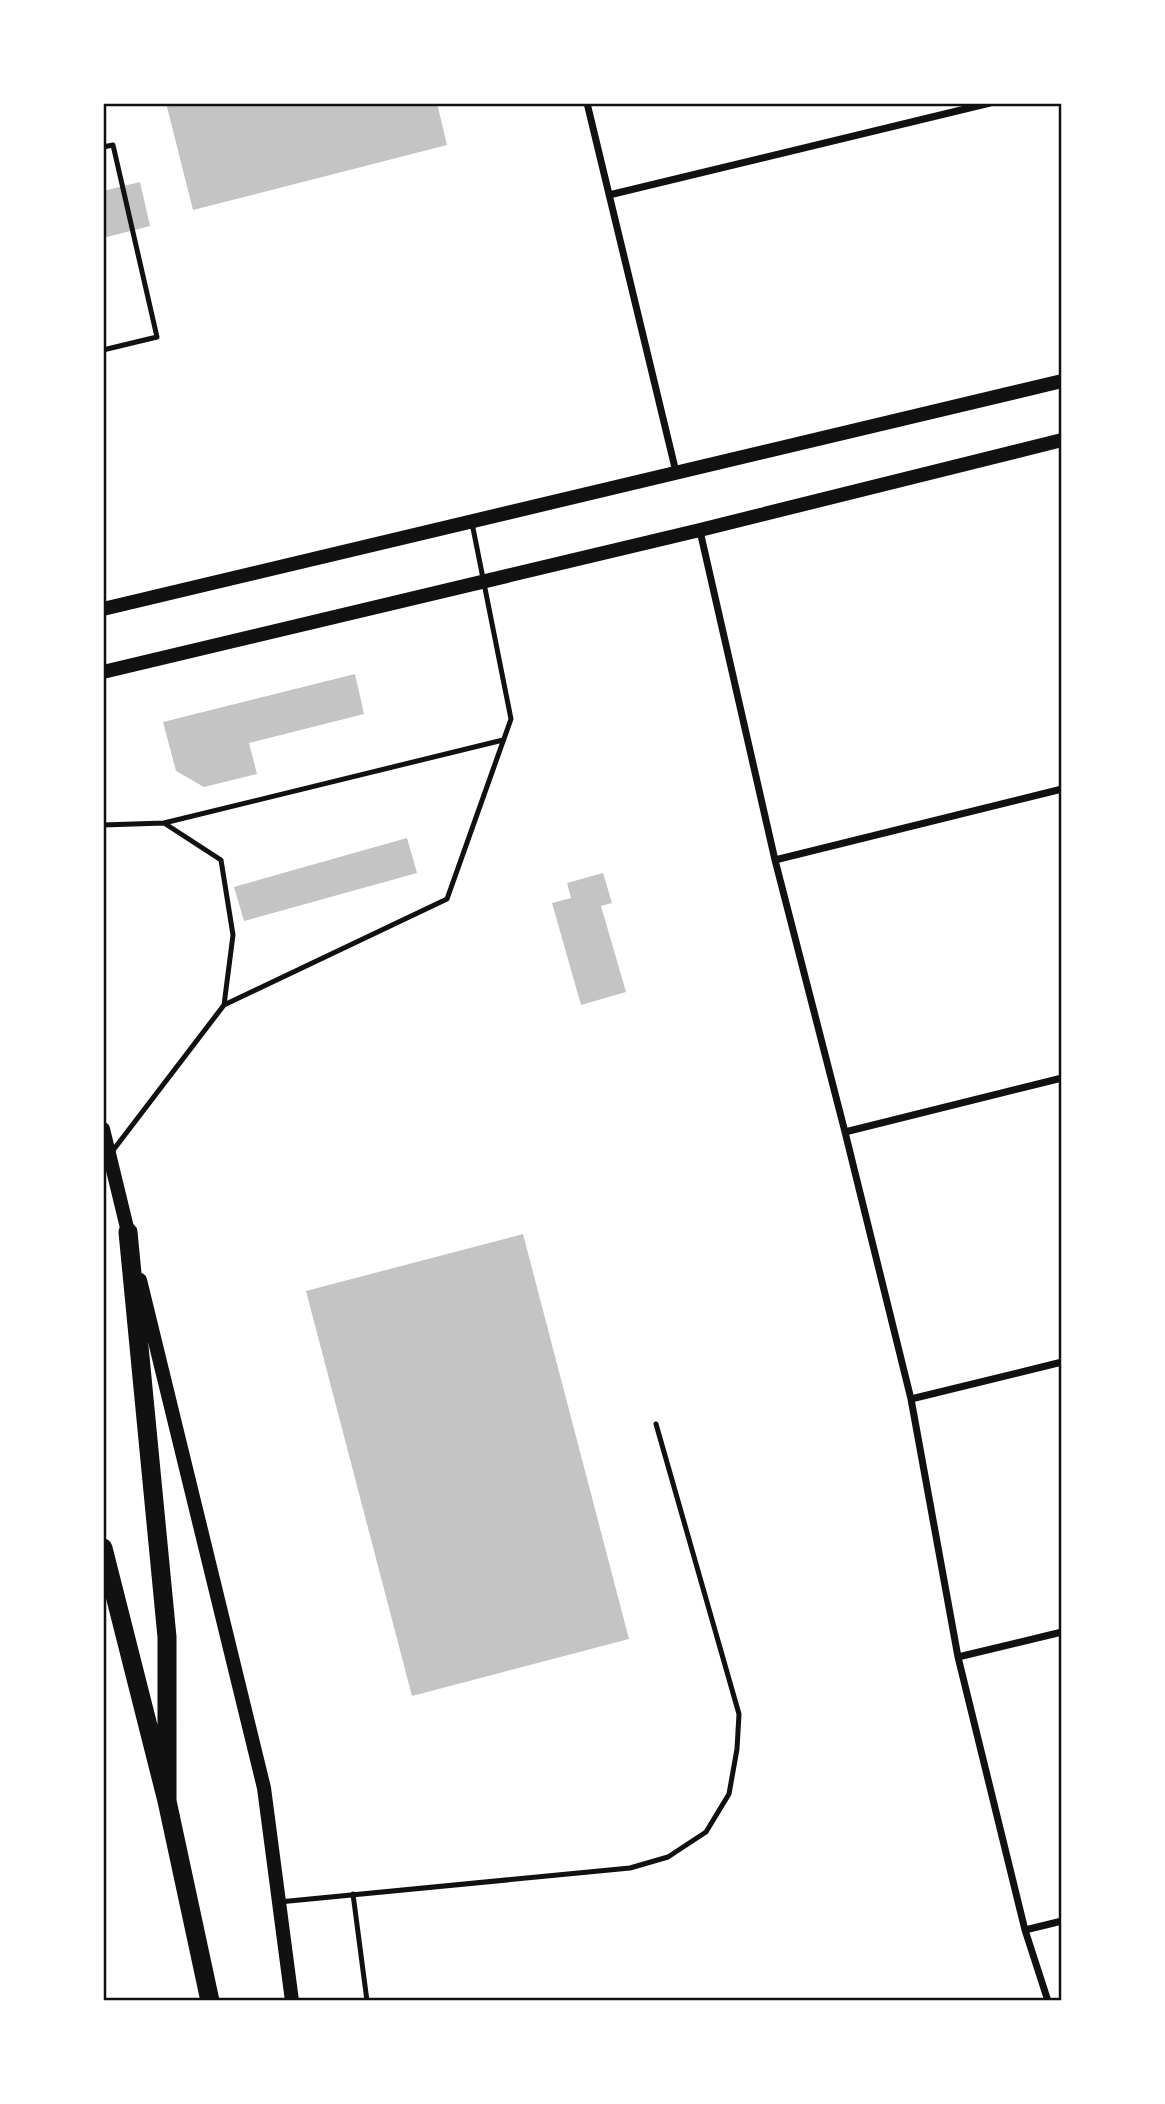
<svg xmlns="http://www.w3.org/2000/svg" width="1165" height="2104" font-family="Spectral,serif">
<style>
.building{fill:#c4c4c4}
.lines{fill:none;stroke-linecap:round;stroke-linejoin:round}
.service{stroke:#111;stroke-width:5}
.minor{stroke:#111;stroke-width:7}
.secondary{stroke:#111;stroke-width:14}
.trunk{stroke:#111;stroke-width:19}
.neatline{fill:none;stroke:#111;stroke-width:2.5}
</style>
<rect width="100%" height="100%" fill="#fff"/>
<path class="building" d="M166 103H437L447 145 193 210Z
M140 182 150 226 103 238V191Z
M355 674 364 714 249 743 257 774 204 787 176 771 163 722Z
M407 838 417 873 244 921 234 887Z
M603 873 612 903 601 906 626 992 581 1005 552 903 571 898 567 883Z
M523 1234 629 1639 412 1696 306 1291Z"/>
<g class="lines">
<path class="service" d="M103 147 113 145 157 337 103 350
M164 823 503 740
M103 825 164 823 221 860 233 935 224 1005 111 1153
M224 1005 447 899 511 719 472 523
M353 1894 367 2001
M279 1902 630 1868 668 1857 706 1832 729 1794 737 1749 739 1714 656 1424"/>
<path class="minor" d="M587 103 676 472
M609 195 990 103
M700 531 775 860 845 1132 911 1399 958 1657 1025 1930 1048 2001
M775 860 1062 789
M845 1132 1062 1078
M911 1399 1062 1362
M958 1657 1062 1632
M1025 1930 1062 1921"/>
<path class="secondary" d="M103 609 1062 381
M103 672 700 530 1062 440
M103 1129 130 1240
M140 1280 264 1788 292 2001"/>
<path class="trunk" d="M128 1232 167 1637V1801
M103 1548 167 1801 210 2001"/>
</g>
<rect width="1165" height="2104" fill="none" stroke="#ffffff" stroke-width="210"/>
<rect x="105" y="105" width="955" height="1894" class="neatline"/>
</svg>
